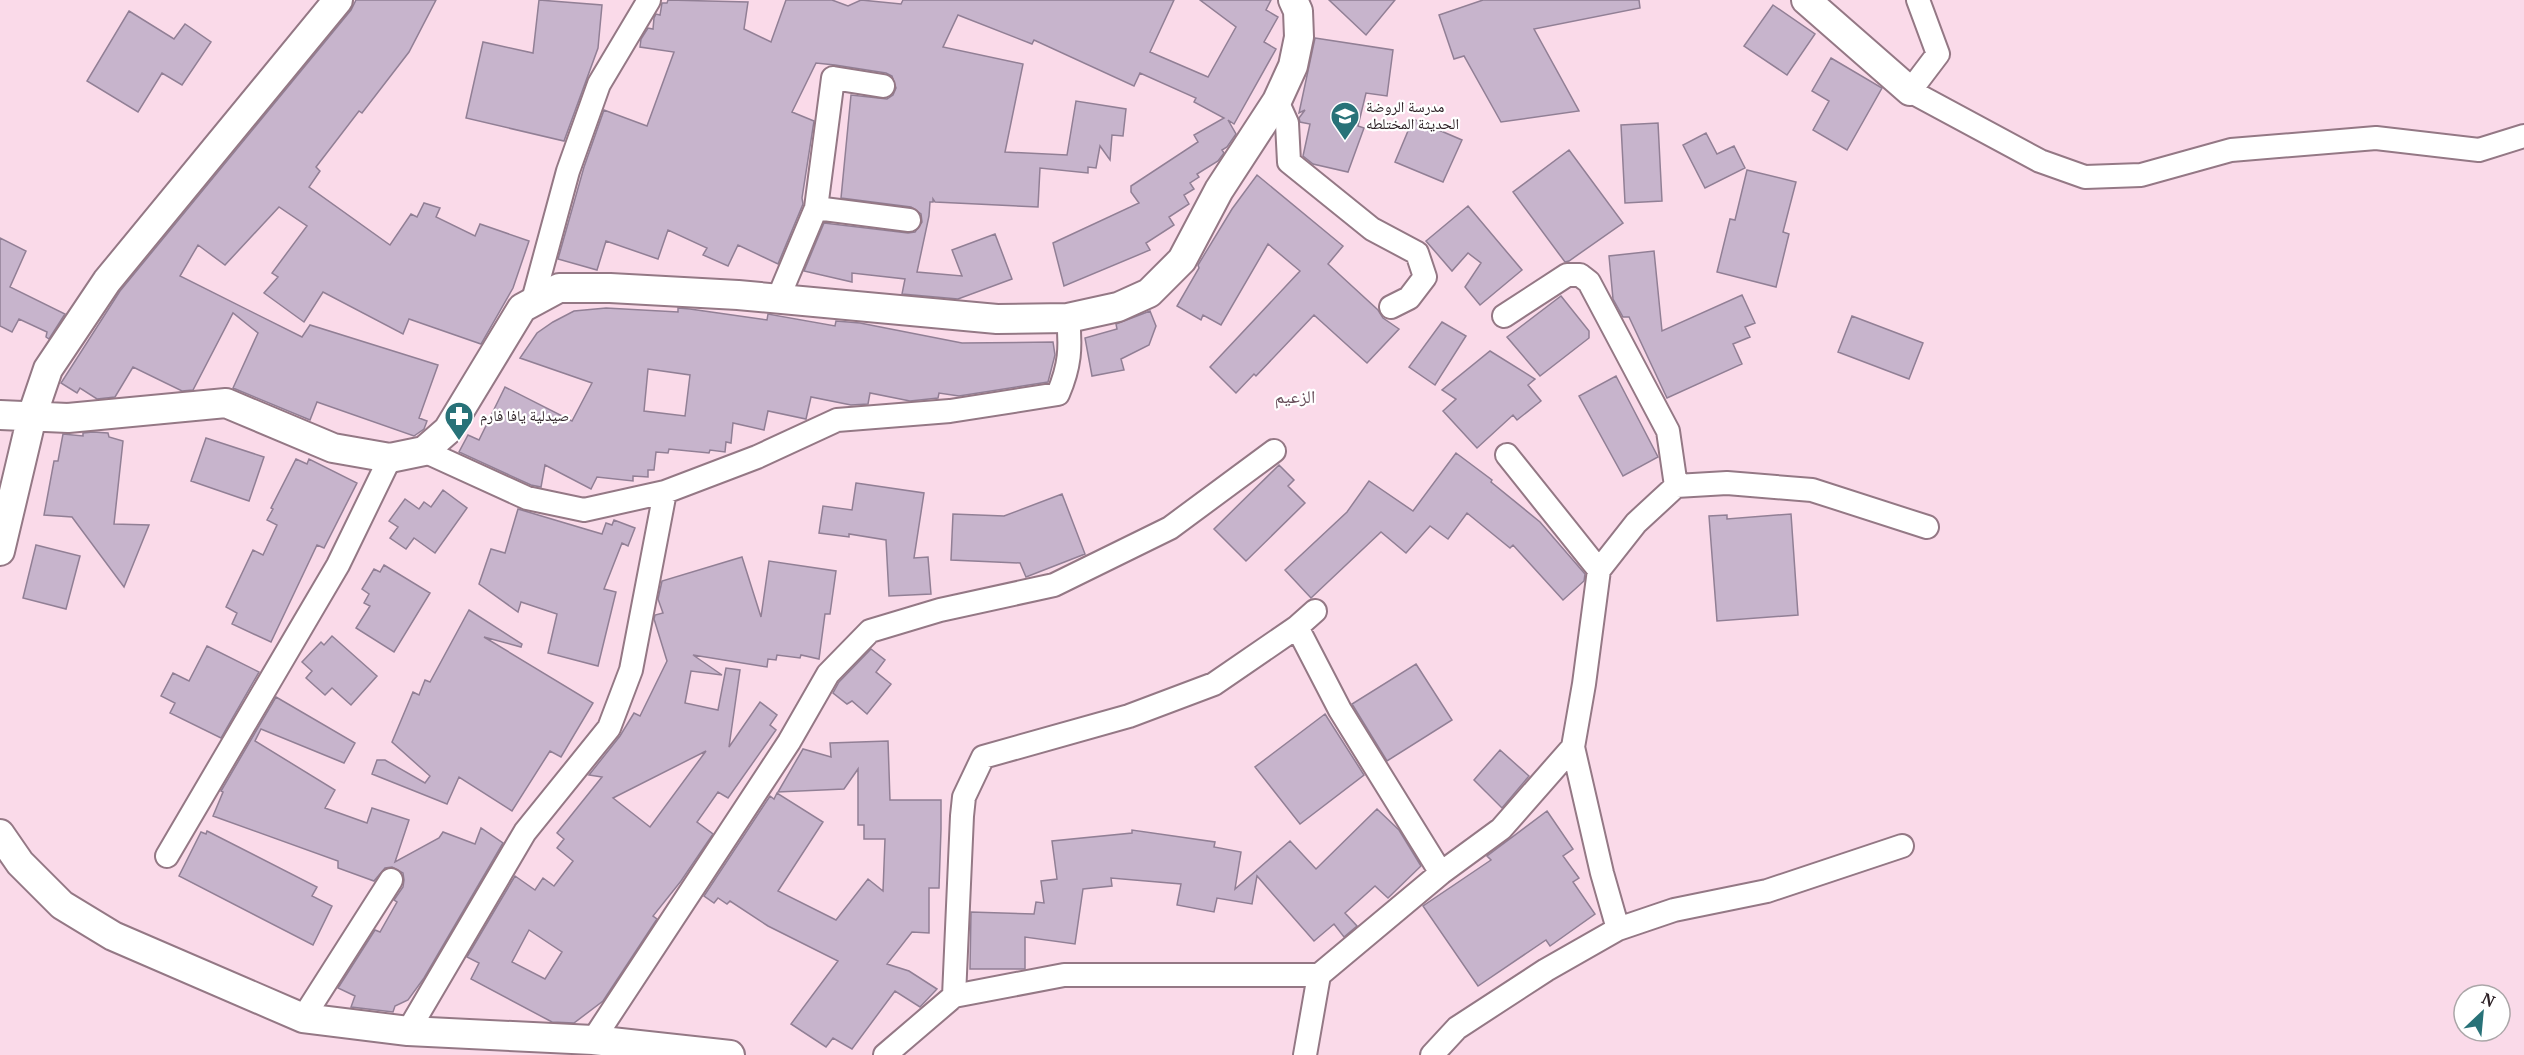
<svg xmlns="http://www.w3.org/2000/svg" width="2524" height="1055" font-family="'PT Serif','Noto Naskh Arabic',serif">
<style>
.building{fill:#c7b4cc;stroke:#917f95;stroke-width:1.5;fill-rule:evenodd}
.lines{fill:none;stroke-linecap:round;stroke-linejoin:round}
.minor-casing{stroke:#947885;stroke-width:26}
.tertiary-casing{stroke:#947885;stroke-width:32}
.minor{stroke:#fff;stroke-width:22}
.tertiary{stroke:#fff;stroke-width:28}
.labels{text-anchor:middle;stroke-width:4.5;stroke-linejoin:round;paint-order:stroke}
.poi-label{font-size:15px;fill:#2d2126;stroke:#fff;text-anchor:start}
.quarter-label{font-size:18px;fill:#674d59;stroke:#fff}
</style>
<rect width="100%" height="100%" fill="#fadae9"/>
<path class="building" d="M356 0H436L409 52 362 113 359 111 316 167 320 171 309 187 390 245 411 214 417 217 424 203 440 208 436 217 475 236 480 224 529 241 513 288 481 344 409 319 403 334 323 292 304 322 264 293 278 277 272 273 307 226 279 207 225 265 198 245 180 276 302 337 310 325 438 365 419 418 427 421 424 429 414 436 317 402 310 420 233 388 258 333 233 313 193 390 182 391 133 367 115 397 97 399 80 388 77 393 61 383 120 291 351 10Z
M539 0 602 5 598 48 564 141 466 118 483 42 533 53Z
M668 0 748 2 744 29 771 42 786 0H832L848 6 861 0 901 4 903 0H1174L1150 52 1208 77 1236 27 1200 0H1271L1266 10 1278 17 1264 42 1276 49 1234 124 1228 120 1236 134 1227 147 1222 150 1224 153 1218 161 1197 174 1199 177 1190 183 1194 189 1184 195 1189 204 1169 217 1174 225 1146 243 1150 250 1064 286 1053 243 1139 203 1131 192V186L1198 142 1194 135 1224 118 1194 102 1196 98 1140 73 1134 86 1034 40 1032 44 958 15 943 47 1023 64 1005 152 1067 155 1076 101 1126 109 1123 136 1112 135 1110 160 1100 146 1096 168 1088 167V173L1040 168 1038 207 935 202 933 199V202H930L929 216 917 272 962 276 952 250 995 234 1012 279 958 299 902 294 905 279 852 273V282L804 271 824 223 908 233 915 232 922 222 921 214 911 207 841 198 851 95 887 99 893 95 896 88 892 76 886 73 835 65 816 63 792 112 814 121 802 198 803 204 778 264 738 245 728 266 703 255 707 248 668 230 658 259 606 241 597 270 558 259 584 167 604 110 647 126 674 52 640 47 641 39 648 28 653 29 654 18 656 14 660 15 662 3H667Z
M1329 0H1395L1366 35Z
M1483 0H1639L1640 8 1534 29 1579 111 1501 122 1464 56 1454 59 1439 15Z
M1773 5 1815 34 1787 75 1744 46Z
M129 11 174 39 185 24 211 42 182 85 162 73 138 112 87 81Z
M1315 38 1393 50 1387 96 1366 93 1358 126 1364 128 1348 172 1313 164 1303 156 1310 124 1300 122 1299 118 1305 110 1299 113Z
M1831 58 1882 88 1847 150 1813 130 1829 101 1812 91Z
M1413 119 1462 140 1443 182 1395 162Z
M1658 123 1662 201 1625 203 1621 125Z
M1706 133 1717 154 1734 146 1745 168 1705 188 1683 145Z
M1569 150 1623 223 1569 261 1565 262 1513 192Z
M1747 170 1796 182 1783 232 1789 234 1776 287 1717 272 1730 219 1735 220Z
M1257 175 1343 246 1328 264 1378 310 1383 318 1399 329 1367 363 1314 315 1256 376 1254 374 1236 393 1210 367 1300 271 1268 244 1221 325 1203 315 1201 320 1177 306 1199 268 1198 265 1232 209Z
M1468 206 1522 270 1480 305 1465 287 1481 263 1468 253 1452 271 1426 241Z
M0 238 26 251 10 287 65 314 49 339 46 337 47 332 19 319 12 332 0 326Z
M1654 251 1662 331 1742 295 1755 323 1745 327 1750 337 1733 344 1742 364 1667 398 1629 317H1623L1613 299 1609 256Z
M1561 296 1589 331V338L1540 376 1507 337Z
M606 308 678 312V308L690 309 767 320 768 314 835 326 836 321 860 323 962 343 1053 342 1055 355 1048 382 959 396 939 393 938 398 910 401 870 393 868 404 851 405 811 397 806 419 768 411 764 430 733 423 731 443 726 442 725 452 710 450 709 453 669 449 668 453 656 452 654 470H648V477L633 476V481L597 477 591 489 545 465 541 487 531 485 459 452 468 435 479 440 505 387 572 421 592 383 520 358 537 333 553 322 574 311ZM648 369 690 375 685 416 644 411Z
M1150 311 1156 326 1149 345 1121 359 1124 370 1092 376 1085 338 1117 329 1116 324Z
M1852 316 1923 343 1909 379 1838 352Z
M1442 322 1466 336 1435 385 1409 367Z
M1490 351 1535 379 1528 385 1541 401 1517 420 1513 415 1477 448 1443 411 1456 399 1442 390Z
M1616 376 1658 457 1623 476 1579 396Z
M93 432 108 433 109 437 123 441 114 524 149 525 124 587 72 517 44 515 54 461H58L63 434 83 436V433Z
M206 438 264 457 249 501 191 481Z
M1456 453 1492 480 1491 482 1540 522 1585 574 1584 581 1563 600 1513 545 1510 548 1467 513 1448 539 1430 526 1406 553 1381 532 1311 598 1285 570 1347 512 1369 481 1413 511Z
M296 459 307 464 309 459 357 483 324 548 317 545 271 642 232 624 237 613 226 607 253 550 263 555 277 525 267 520 273 509 271 508Z
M1279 465 1294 480 1288 486 1305 503 1246 561 1214 529Z
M856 483 924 493 914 558 928 557 931 594 889 596 886 540 849 534V537L819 533 823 506 852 510Z
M443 490 467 508 435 553 414 538 406 549 390 538 398 527 389 521 405 499 419 509 424 502 431 507Z
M1062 494 1085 554 1026 577 1020 563 951 560 953 514 1004 516Z
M518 509 602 534 606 523 612 525 614 520 635 528 628 546 622 543 604 589 616 592 598 666 548 653 557 614 521 602 518 612 479 584 491 549 505 553Z
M1791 514 1798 615 1717 621 1709 516 1727 515V519Z
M36 545 80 556 66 609 23 598Z
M742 557 761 617 769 561 836 571 830 614H825L819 659 801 655 800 658 777 655 776 660 768 659 767 667 693 655 722 675 691 671 685 703 718 710 726 668 740 670 729 747 760 702 777 715 770 725 776 730 728 798 718 792 697 822 713 834 681 881 653 916 657 919 603 1001 574 1023 552 1022 471 979 479 963 467 957 515 876 535 890 543 878 554 886 573 861 557 848 564 839 557 833 602 777 589 775 620 736 634 713 640 716 667 661 654 619 655 615 663 613 658 599 662 581ZM706 751 650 827 613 798ZM529 930 562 952 545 979 512 962Z
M384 565 430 593 394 652 356 628 370 606 364 603 369 594 362 589 374 569 380 572Z
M469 610 522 644 521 647 484 637 593 703 561 757 550 751 512 811 459 777 447 804 372 774 377 760H385L425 783 430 776 392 742 413 692 419 695 425 680 430 682Z
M332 636 377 676 351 705 332 688 325 695 306 678 312 671 302 662 321 642 324 645Z
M207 646 259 672 221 738 170 713 175 703 161 696 173 673 189 681Z
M871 649 885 660 876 672 891 684 867 714 852 701 847 704 833 693 839 682Z
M1416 664 1452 720 1387 761 1352 704Z
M276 697 355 743 344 763 261 729 255 741 335 790 325 808 367 823 372 808 409 820 395 862 439 838 443 832 475 844 481 828 503 843 424 978 408 1000 395 1006 393 1012 351 1007 355 996 338 988 375 930 380 932 397 902 394 900 403 887 404 880 403 873 392 867 385 868 374 881 338 868V861L213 816 223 792 221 791Z
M1325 714 1364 775 1300 824 1255 767Z
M888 741 890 800H941V829L939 888H929V933L912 932 887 964 909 971 937 989 920 1007 895 991 852 1049 833 1038 826 1047 791 1024 838 961 768 926 730 901 727 904 718 898 714 903 704 896 770 796 774 799 777 793 823 822 778 891 836 920 868 879 883 891 885 839H864V825H858V769L844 789 778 792 803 749 831 757 830 743Z
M1500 750 1529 776 1502 808 1474 780Z
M1377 809 1399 830 1421 866 1388 898 1375 886 1345 913 1357 926 1344 937 1334 924 1314 941 1257 876 1252 904 1217 898 1214 912 1177 905 1181 884 1111 878 1112 886 1083 889 1075 944 1025 937V969H970L971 912 1034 914 1036 902 1044 903 1041 881 1057 879 1052 841 1132 833V830L1215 842 1214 847 1241 852 1235 889 1290 841 1316 869Z
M1547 811 1573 849 1563 856 1579 878 1573 882 1595 914 1550 946 1546 940 1478 986 1423 906 1491 860 1487 856Z
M207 831 317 887 312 896 332 906 313 945 179 876 201 832 206 834Z"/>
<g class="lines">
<g class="minor-casing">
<path id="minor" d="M1918 0 1938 54 1910 91 2040 161 2085 177 2141 175 2231 150 2376 138 2479 150 2524 136
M1277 101 1287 123 1289 162 1372 229 1417 253 1425 277 1409 298 1391 307
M816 208 833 78 883 86
M777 301 816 208 909 220
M532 304 568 171 599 84 649 0
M1504 316 1567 275H1580L1589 282 1668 431 1676 486
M424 451 527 498 584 510 665 492 757 457 837 420 950 411 1058 394C1070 366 1071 348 1068 318
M1507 455 1599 570
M1297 627 1340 710 1441 873
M167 856 338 565 390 458
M1618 929 1674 910 1767 891 1902 846
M954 996 962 816 964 797 983 757 1129 716 1214 684 1297 627 1315 611
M303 1018 391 880
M408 1031 525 832 609 728 631 670 665 492
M593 1040 789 742 828 674 870 631 940 610 1054 585 1170 528 1274 451
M885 1055 954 996 1064 975H1319L1441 873 1501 829 1573 747 1584 684 1599 570 1636 523 1676 486 1727 483 1812 490 1927 527
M1305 1055 1319 975
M1432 1055 1457 1028 1546 970 1618 929 1602 873 1573 747"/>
</g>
<g class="tertiary-casing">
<path id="tertiary" d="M1806 0 1910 91
M0 415 68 418 226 403 333 448 390 458 424 451 448 430 522 308 559 288H610L738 295 997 319 1068 318 1118 307 1149 293 1182 260 1219 190 1277 101 1293 66 1299 37 1298 11 1293 0
M0 551 32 416 48 369 107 281 338 0
M0 834 20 863 62 905 113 936 303 1018 408 1031 593 1040 730 1055"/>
</g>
<use href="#minor" class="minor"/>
<use href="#tertiary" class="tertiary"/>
</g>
<defs>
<g id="school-pin" transform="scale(1.5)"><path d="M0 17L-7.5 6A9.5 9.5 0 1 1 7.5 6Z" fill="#287278" stroke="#fff"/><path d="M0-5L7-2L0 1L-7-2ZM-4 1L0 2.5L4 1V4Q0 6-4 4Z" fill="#fff"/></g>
<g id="pharmacy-pin" transform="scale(1.5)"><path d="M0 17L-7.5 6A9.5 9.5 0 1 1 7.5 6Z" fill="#287278" stroke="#fff"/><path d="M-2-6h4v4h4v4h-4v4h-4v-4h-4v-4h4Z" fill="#fff"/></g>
</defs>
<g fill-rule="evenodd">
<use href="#school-pin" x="1345" y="116"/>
<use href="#pharmacy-pin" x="459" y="416"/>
</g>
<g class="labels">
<g class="poi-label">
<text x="1366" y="112">مدرسة الروضة<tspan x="1366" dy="17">الحديثة المختلطه</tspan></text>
<text x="480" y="421">صيدلية يافا فارم</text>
</g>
<g class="quarter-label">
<text x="1295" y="403">الزعيم</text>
</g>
</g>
<g transform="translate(2482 1013) rotate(26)"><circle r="28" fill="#ffffff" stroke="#aba6a8" stroke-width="1.5"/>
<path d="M0-4.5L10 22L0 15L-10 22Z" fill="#287278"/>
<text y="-9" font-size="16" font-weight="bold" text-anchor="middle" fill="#2d2126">N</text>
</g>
</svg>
